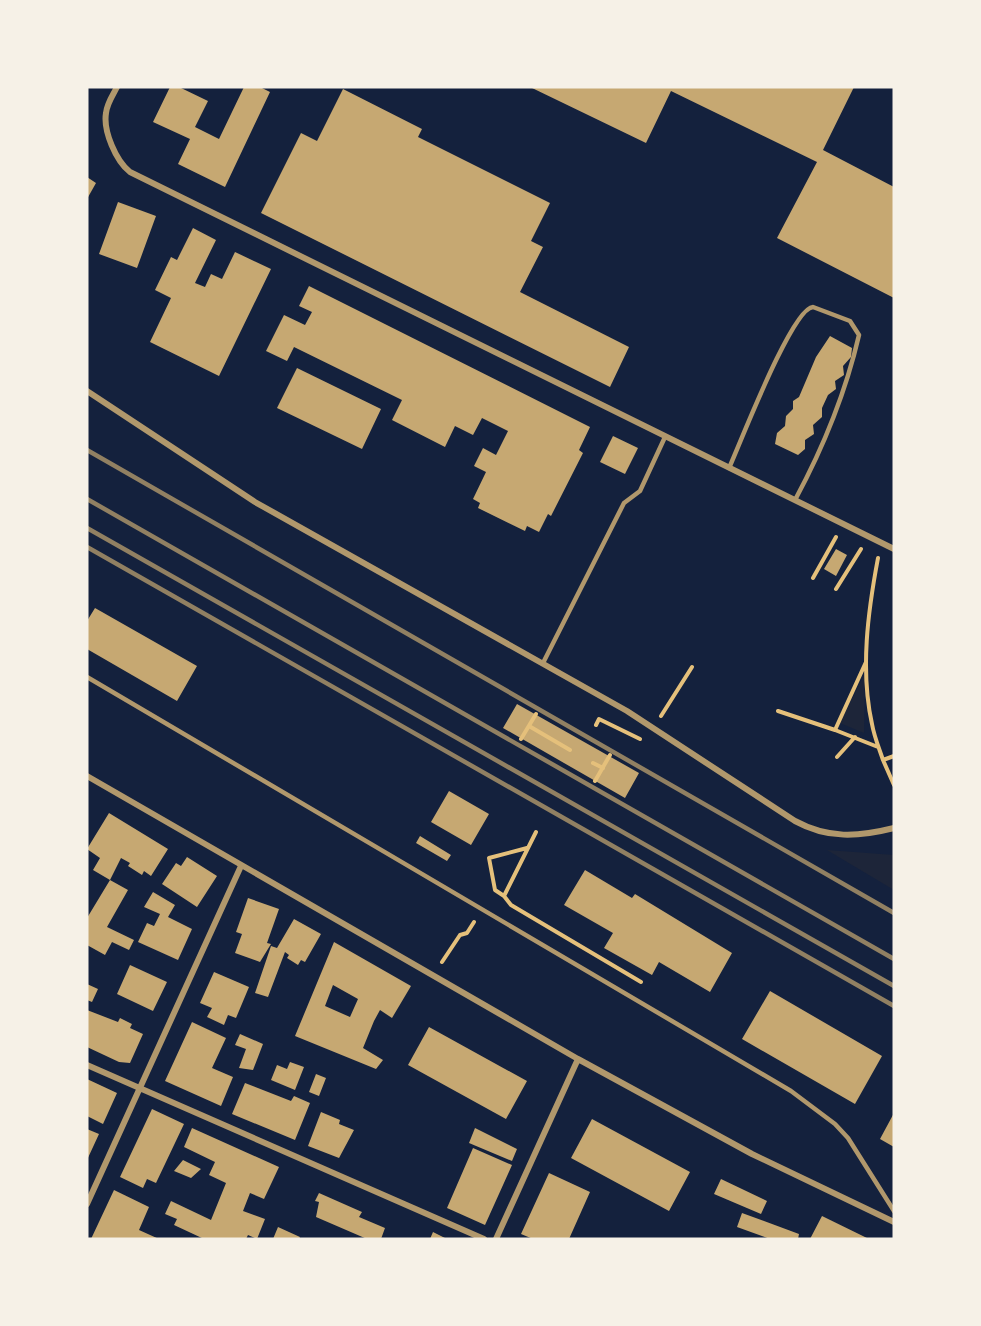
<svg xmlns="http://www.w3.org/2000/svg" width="981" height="1326" font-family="'DM Sans',sans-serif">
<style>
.green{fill:#1d2539}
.building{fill:#c6a872;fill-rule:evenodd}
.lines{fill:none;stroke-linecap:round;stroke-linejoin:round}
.path{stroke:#e5c07b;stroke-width:4}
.service{stroke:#b1986c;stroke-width:4.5}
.minor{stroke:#b1986c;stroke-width:6}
.rail{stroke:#918062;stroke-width:4.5}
</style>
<rect width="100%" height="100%" fill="#14213d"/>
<path class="green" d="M865 673 864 733 840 723Z
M827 850 894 855V890Z"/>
<path class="building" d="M170 87H179L208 101 195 127 219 139 244 87H260L270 92 225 187 178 164 190 139 153 122Z
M530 87H854L823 150 894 187V298L777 238 817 162 671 91 646 143Z
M343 89 422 129 418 137 550 203 531 241 543 247 520 292 629 347 610 387 261 213 301 133 317 141Z
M87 177 96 183 87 199Z
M118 202 156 216 137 268 99 254Z
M193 228 216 240 195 283 205 287 211 274 222 279 235 252 271 269 219 376 150 342 171 298 155 290 171 257 177 260Z
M309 286 590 427 579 450 583 453 551 516 548 514 539 532 527 526 525 531 478 508 480 503 473 499 486 472 474 466 483 448 496 455 508 431 482 418 473 435 455 426 445 447 392 420 402 400 294 347 287 361 266 351 284 315 305 325 312 312 299 306Z
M830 336 852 348 851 357 843 366 844 375 835 381 836 389 828 395 822 408V417L813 425 814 434 805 440V449L798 455 775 444 777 433 785 426 786 416 793 409V401L799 397 816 357Z
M297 368 381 409 362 449 277 408Z
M613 436 638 448 625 474 600 462Z
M836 549 847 555 836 576 824 569Z
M95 608 197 666 177 701 87 649V621Z
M517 704 639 773 625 798 503 728Z
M449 791 489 814 471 845 431 822Z
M109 813 168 849 151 876 144 871 142 875 128 866 130 863 121 858 110 880 93 870 100 858 87 849Z
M420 836 451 855 447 861 416 843Z
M187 857 217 876 197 907 162 884 176 863 181 866Z
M585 870 632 898 635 894 732 953 710 992 659 962 652 975 604 948 613 933 564 905Z
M110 880 128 890 107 927 134 940 129 950 112 942 105 955 87 945V918Z
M153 892 175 905 168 917 192 929 178 960 138 942 147 923 154 926 160 914 144 907Z
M248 898 279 909 267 943 271 944 260 962 235 953 242 934 236 932Z
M294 919 321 934 305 962 301 960 298 965 287 958 289 955 285 952 268 997 255 993 271 946 277 948Z
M334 942 411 986 392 1018 380 1010 374 1021 363 1048 383 1060 376 1069 295 1036ZM333 985 358 999 350 1017 325 1006Z
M130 965 167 982 153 1011 117 994Z
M214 972 249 987 236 1018 228 1015 224 1025 207 1017 212 1008 200 1003Z
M87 984 98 989 92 1002 87 1000Z
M770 991 882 1056 855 1104 742 1039Z
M87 1010 118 1022 120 1018 132 1024 130 1028 143 1034 130 1063 119 1062 87 1047Z
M192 1022 226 1038 212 1068 233 1077 221 1106 165 1081Z
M429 1027 527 1081 506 1119 408 1065Z
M240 1034 263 1044 253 1070 239 1068 246 1049 235 1045Z
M290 1062 304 1067 295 1090 271 1080 277 1065 287 1069Z
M316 1074 326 1078 319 1096 309 1092Z
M87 1079 117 1093 103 1124 87 1116Z
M245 1083 291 1101 294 1096 310 1103 295 1140 232 1114Z
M152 1109 184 1124 156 1183 147 1179 143 1188 120 1177Z
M321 1112 340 1120 339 1124 354 1130 339 1158 308 1146Z
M894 1113V1147L880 1139Z
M592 1119 690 1172 669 1211 571 1158Z
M192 1128 279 1167 264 1199 250 1193 243 1211 265 1219 257 1239 248 1235 246 1239H204L174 1225 177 1219 165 1214 171 1201 211 1220 226 1183 209 1175 215 1162 184 1147Z
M475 1128 517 1149 512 1161 469 1143Z
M87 1129 99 1134 87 1160Z
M473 1148 512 1165 485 1225 447 1208Z
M183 1160 201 1169 191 1178 174 1171Z
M549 1173 590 1192 569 1239H533L521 1234Z
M721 1179 767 1201 761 1214 714 1194Z
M114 1190 149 1207 139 1230 159 1239H91Z
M319 1193 362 1212 359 1217 385 1228 381 1239H367L316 1217 319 1202 315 1201Z
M742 1213 799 1234 798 1239H770L737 1227Z
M822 1216 869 1239H810Z
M278 1227 300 1237 299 1239H273Z
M433 1232 447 1239H430Z"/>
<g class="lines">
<path class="path" d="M878 558C868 611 860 670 872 724 874 736 879 748 883 760
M813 578 836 537
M836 589 861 549
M866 662 835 730 878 747
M778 711 835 730
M661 716 692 667
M596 725 599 719 640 739
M529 726 570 750
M521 739 536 714
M894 756 883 760 894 785
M837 757 855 737
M593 763 603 768
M595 781 610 755
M527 848 489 858 495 890 504 896 536 832
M504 896 511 905 641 982
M442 962 460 935 467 933 474 922"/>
<path class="service" d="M729 468C740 444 792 308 813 307L850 321 859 335C846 391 822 450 795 500
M543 663 624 503 640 491 665 437
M87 677 791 1091 835 1124 848 1138 894 1211"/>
<path class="minor" d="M117 87C113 95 107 103 106 113 103 131 116 161 130 172L894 549
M87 391 255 502 627 711 795 821C828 839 858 837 894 828
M87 776 578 1059 752 1154 894 1222
M87 1065 484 1239
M87 1204 241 866
M496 1239 578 1059"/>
<path class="rail" d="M87 450 894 913
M87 499 894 959
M87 528 894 986
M87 547 894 1006"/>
</g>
<rect width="981" height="1326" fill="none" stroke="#f6f1e7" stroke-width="177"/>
</svg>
